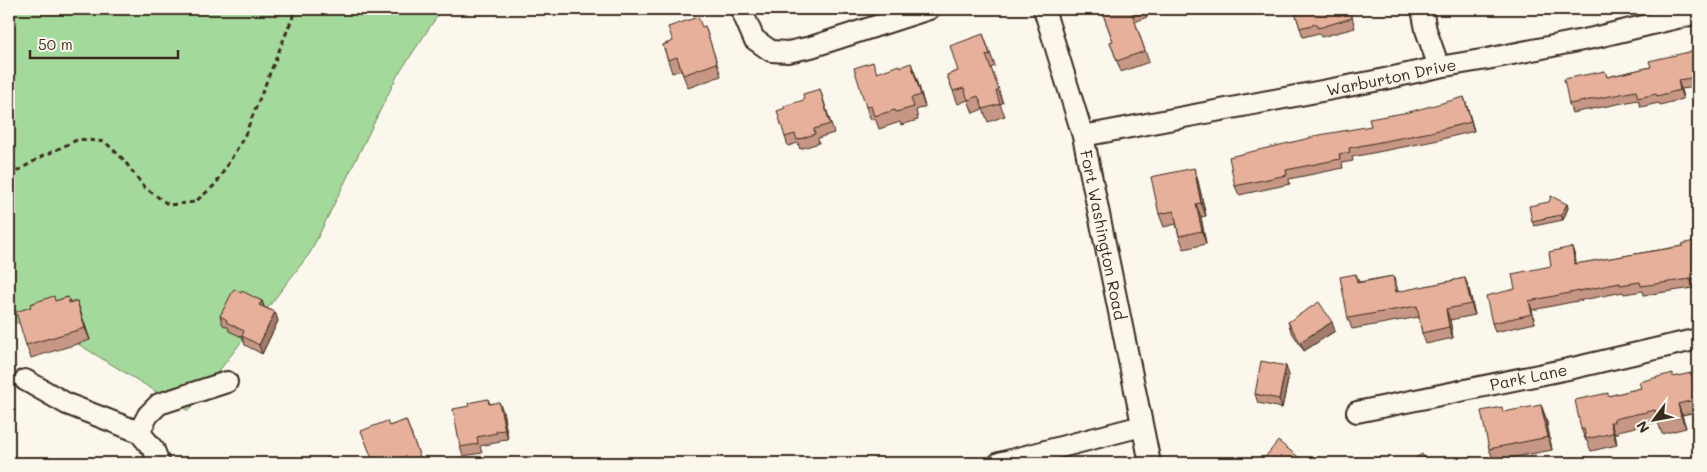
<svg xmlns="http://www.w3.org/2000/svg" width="1707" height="472" font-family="Mali,sans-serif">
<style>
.green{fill:#a4d99c;stroke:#70825d}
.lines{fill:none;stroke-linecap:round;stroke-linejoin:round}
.minor-casing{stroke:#3b2a1e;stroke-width:24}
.path{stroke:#3b2a1e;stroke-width:3;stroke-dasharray:5 4;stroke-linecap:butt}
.minor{stroke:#fbf7ec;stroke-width:20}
.wall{fill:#c69785;stroke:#3b2a1e}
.shaded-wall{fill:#a17b6c;stroke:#3b2a1e}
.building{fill:#e6b09b;stroke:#3b2a1e}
.labels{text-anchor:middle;stroke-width:4;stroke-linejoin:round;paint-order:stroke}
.street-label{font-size:16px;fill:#3b2a1e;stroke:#fbf7ec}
</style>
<rect width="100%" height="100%" fill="#fbf7ec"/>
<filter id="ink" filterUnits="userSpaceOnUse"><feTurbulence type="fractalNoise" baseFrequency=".02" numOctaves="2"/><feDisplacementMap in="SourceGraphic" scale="10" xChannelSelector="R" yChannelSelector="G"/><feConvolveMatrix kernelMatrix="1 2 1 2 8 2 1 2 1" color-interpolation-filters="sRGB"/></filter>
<g filter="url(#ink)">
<path class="green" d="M9 9H442L397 76 310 253 188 411 60 333 9 321Z"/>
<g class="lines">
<g class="minor-casing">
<g id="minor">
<path d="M741 9 754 39 771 51 788 52 811 47 929 9"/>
<path id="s1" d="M1044 9 1083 136 1150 463"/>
<path d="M1422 9 1426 30 1439 67"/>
<path id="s2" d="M1083 136 1380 80 1439 67 1487 59 1593 38 1698 13"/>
<path d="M25 380 67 404 139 432 154 450 159 463"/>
<path id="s3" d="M1357 412 1573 368 1698 339"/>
<path d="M139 432 148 415 159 404 227 382"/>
<path d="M999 463 1142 426"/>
</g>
</g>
<path class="path" d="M9 176 41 157 79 139 105 142 123 159 144 187 169 205 195 202 216 184 244 137 296 9"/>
<use href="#minor" class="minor"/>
</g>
<path class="wall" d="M1101 9H1144L1147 17 1135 22 1149 62 1121 72 1110 42 1113 41Z
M1294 9H1350L1355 28 1321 37 1319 33 1303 37Z
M705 26 721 76 688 88 681 70 672 73 663 45 673 41Z
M983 34 995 66 991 68 1003 103 1000 104 1005 116 988 122 983 109 973 113 968 100 958 104 947 75 958 71Z
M1698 50V87L1681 89 1683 99 1660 105 1659 103 1641 107 1638 100 1572 113 1569 104 1605 71 1607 77 1651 67Z
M900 67 916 76 925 107 916 110 918 120 901 125 900 122 879 129 875 118 871 120 866 107 877 73Z
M820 89 834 133 818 138 819 143 800 149 798 143 788 146 785 137V108L804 100Z
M1467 106 1474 131 1434 141 1352 157 1353 161 1342 163 1343 168 1289 179 1290 184 1239 195 1235 186 1371 126Z
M1194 168 1198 181 1206 216 1201 217 1206 244 1184 249 1179 236 1176 224 1164 227 1159 214Z
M1567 204 1568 208 1563 220 1534 226 1532 221Z
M1698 240V289L1694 290 1693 288 1644 295 1643 291 1624 294 1623 292 1532 310 1535 323 1495 332 1492 323 1515 289 1551 266 1575 256 1576 264 1683 246Z
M1356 274 1359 282 1393 276 1398 292 1465 278 1469 289 1475 315 1450 320 1453 338 1426 344 1422 333 1419 317 1352 329 1348 318Z
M241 293 262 301 264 307 275 312 278 321 262 354 245 345 242 337 229 331 228 327 223 325 220 316Z
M68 297 70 302 77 301 90 340 31 358 26 345 55 301Z
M1288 322 1335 331 1304 351 1291 331Z
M1289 375 1282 408 1258 403 1255 394Z
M1698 375V412L1682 415 1686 428 1662 434 1658 422 1618 431 1619 433 1615 434 1617 445 1591 451 1587 441H1586L1581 429 1609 396 1641 388 1674 377H1692Z
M488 399 490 404 503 411 508 439 500 440V442L480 446 482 453 463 456 460 447 469 406Z
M1541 405 1546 418 1552 450 1494 461 1489 449Z
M406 420 422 463H374L389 426Z"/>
<path class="shaded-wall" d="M911 63 916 76 925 107 921 95Z
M1678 80 1681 89 1683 99 1680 90Z
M1464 97 1467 106 1474 131 1471 122Z
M1194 168 1198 181 1206 216 1201 203Z
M1196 204 1201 217 1206 244 1202 231Z
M1567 204 1568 208 1563 220 1561 215Z
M1572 247 1575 256 1578 273 1575 264Z
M1393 276 1397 287 1400 303 1396 292Z
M1465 278 1469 289 1475 315 1471 304Z
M77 301 90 340 85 328Z
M262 301 265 310 259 305Z
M1529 301 1532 310 1535 323 1532 314Z
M1446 309 1450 320 1453 338 1449 327Z
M275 312 278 321 262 354 259 345Z
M1332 322 1335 331 1304 351 1300 342Z
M1286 366 1289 375 1282 408 1279 399Z
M499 402 503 411 508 439 505 430Z
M1678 404 1682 415 1686 428 1681 417Z
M1541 405 1546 418 1552 450 1548 437Z
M1610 422 1615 434 1617 445 1613 433Z"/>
<path class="building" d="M1101 9H1135L1131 10 1145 51 1117 61 1110 42 1113 41Z
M1294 9H1350L1352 18 1318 28 1316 24 1300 28Z
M698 17 702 27 705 26 717 63 683 75 677 57 668 60 663 45 673 41 668 27Z
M983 34 990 54 986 55 999 90 996 91 1000 104 983 109 978 96 968 100 964 88 953 91 947 75 958 71 950 46Z
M1698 50V77L1678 80 1680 90 1657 96 1656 94 1638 98 1636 91 1569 104 1564 79 1605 71 1607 77 1651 67 1649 61Z
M873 62 877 73 899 65 900 67 911 63 921 95 911 98 914 107 896 112 895 110 874 116 871 106 866 107 854 68Z
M820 89 830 124 814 129 815 134 797 140 795 134 785 137 777 111 785 108 784 106 804 100 803 94Z
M1464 97 1471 122 1431 132 1349 148 1350 152 1339 154 1340 159 1286 170 1287 175 1235 186 1229 157 1314 137V136L1371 126 1369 119 1409 112Z
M1194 168 1201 203 1196 204 1202 231 1179 236 1174 211 1159 214 1151 177Z
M1551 196 1567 204 1561 215 1532 221 1529 206 1549 202Z
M1698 240V279L1690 281V279L1641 286 1640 282 1620 285V283L1529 301 1532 314 1492 323 1486 296 1515 289 1512 274 1551 266 1549 252 1572 247 1575 264 1683 246 1682 244Z
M1356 274 1357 283 1393 276 1396 292 1465 278 1471 304 1446 309 1449 327 1422 333 1417 306 1348 318 1340 277Z
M234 289 241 293 242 291 262 301 259 305 275 312 259 345 242 336 244 331 226 322 227 320 220 316Z
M54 296 55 301 68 297 69 303 77 301 85 328 26 345 16 312 31 307 30 304Z
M1319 302 1332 322 1300 342 1288 322Z
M1261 361 1286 366 1279 399 1255 394Z
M1673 373V377L1691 373 1692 377 1698 375V399L1678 404 1681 417 1658 422 1655 410 1614 419V422H1610L1613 433 1586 439 1584 429H1581L1575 400 1608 393V396L1641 388 1639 382Z
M488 399 489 404 499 402 505 430 496 431 497 433 477 437 478 444 460 447 453 409 469 406 468 403Z
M1541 405 1548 437 1489 449 1481 411 1502 407 1503 412Z
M406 420 421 460 412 463H403L401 458 388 463H374L361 431 387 421 389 426Z
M1278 441 1306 463H1268L1263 460Z
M1422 454 1428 463H1406Z
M329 457 331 463 339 460 341 463H305L316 459 317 462Z
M1453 457 1457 463H1442Z"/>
</g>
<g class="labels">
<g class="street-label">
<text dy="6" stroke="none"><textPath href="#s2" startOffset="314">Warburton Drive</textPath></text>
<text dy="6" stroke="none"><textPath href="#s1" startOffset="234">Fort Washington Road</textPath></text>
<text dy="6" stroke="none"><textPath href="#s3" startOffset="175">Park Lane</textPath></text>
</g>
</g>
<rect width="1707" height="472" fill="none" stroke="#fbf7ec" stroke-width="30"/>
<rect x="15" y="15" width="1677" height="442" fill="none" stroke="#3b2a1e" stroke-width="2" filter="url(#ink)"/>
<g transform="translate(1654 420) rotate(238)" stroke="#fbf7ec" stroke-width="4" paint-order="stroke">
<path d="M0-4L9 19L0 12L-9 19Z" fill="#3b2a1e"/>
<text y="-8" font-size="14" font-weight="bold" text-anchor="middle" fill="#3b2a1e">N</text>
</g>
<path d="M30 50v8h148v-8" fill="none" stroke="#3b2a1e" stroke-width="2.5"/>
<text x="38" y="50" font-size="15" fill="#3b2a1e" stroke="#fbf7ec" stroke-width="4" paint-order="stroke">50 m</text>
</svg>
